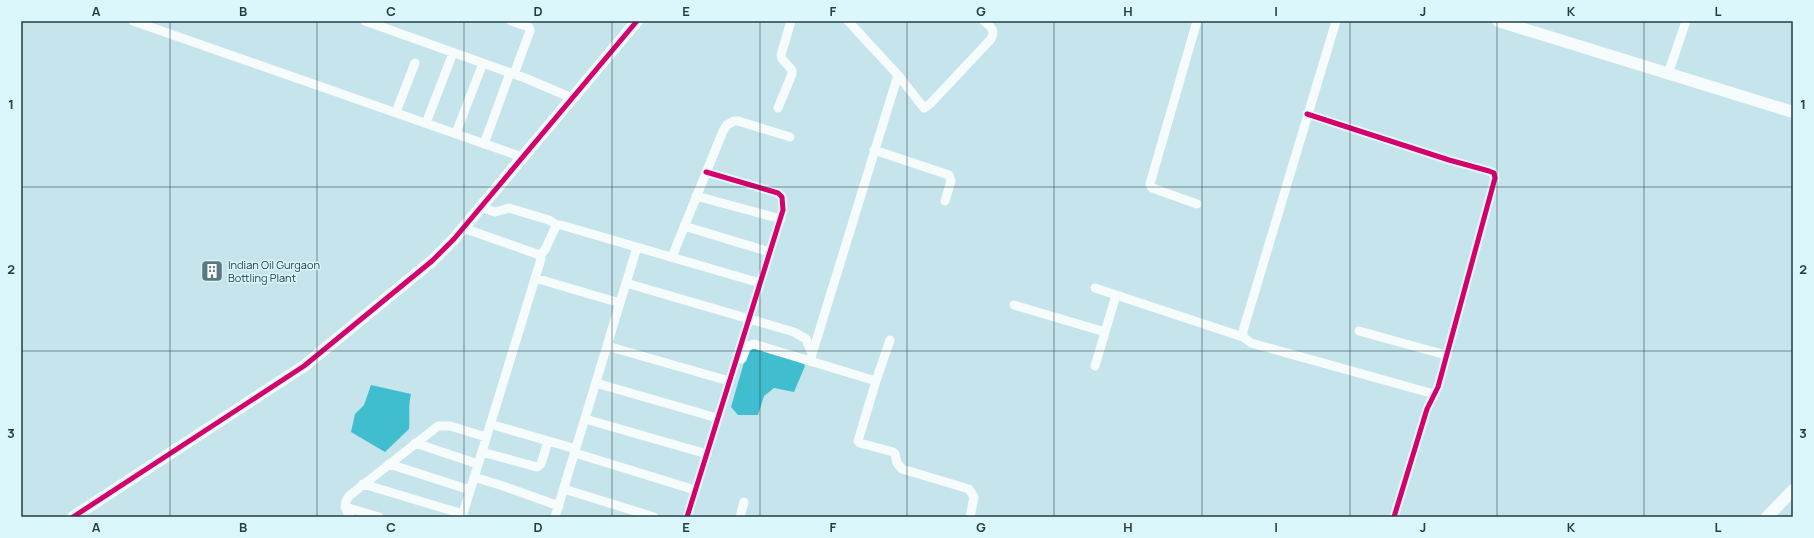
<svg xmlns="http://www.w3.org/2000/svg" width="1814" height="538" font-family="Manrope,sans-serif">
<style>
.water{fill:#40bed0}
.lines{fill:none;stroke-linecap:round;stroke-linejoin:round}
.street{stroke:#f6fbfc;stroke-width:9}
.secondary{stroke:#f6fbfc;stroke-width:12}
.cycleway-casing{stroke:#dbf7fc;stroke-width:8}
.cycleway{stroke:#d6006c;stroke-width:5}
.grid{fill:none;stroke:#203e44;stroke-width:1;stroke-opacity:0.55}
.labels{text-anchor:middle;stroke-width:3;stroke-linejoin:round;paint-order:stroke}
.poi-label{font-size:11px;fill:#203e44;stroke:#dbf7fc;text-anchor:start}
.neatline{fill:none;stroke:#203e44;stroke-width:1.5}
.grid-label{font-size:13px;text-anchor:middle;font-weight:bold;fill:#203e44}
</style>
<rect width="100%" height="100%" fill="#c5e4eb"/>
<path class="water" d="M759 346 800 359 805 366 794 392 774 388 764 396 758 415H738L731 407 747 352Z
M371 385 411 394C408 406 410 417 409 429L385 452 351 432 355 414 364 405Z"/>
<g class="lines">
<path class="street" d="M133 21 522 157
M365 21 525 78 572 98
M511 21 529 27 530 31 514 74
M848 21 898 75 924 108 930 104 991 39C996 30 990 26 984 21
M1336 21 1243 331V337L1251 343 1434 394
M1668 74 1686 21
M778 108 792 74V70L782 59 781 55 791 21
M396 112 415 63
M1307 114 1449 160 1489 171 1494 173 1495 178 1438 387 1427 409 1394 517
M426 123 453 53
M456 133 483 63
M484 144 510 73
M874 150 949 175 951 181 945 201
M696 196 781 219
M1197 204 1152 188 1150 184 1197 21
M481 207 495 212 509 208 549 220 557 225
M684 226 770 252
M540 256 546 248 555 228 557 225H561L760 283
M672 257 723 131 727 125 734 121H738L790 137
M535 278 620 303
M626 283 794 332 806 339 812 354
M1095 288 1243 337
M1014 305 1105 332
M1359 331 1446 355
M890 340 876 381 858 441 860 443 893 452 895 454 897 463 902 469 969 489 974 497 970 517
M607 346 729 381
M742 359 747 346 754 344 876 381
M810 361 898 75
M1095 366 1116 295
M596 383 717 418
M585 419 707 454
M490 424 576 449
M415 443 478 464
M482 452 537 467 541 464 548 441
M575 453 695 490
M389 464 470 490
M474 477 503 486 559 506
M363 484 463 514
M564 489 654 517
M345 507 379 517
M350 517C345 509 343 504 349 496L438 426H450L486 437
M462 517 541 259 540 256 537 254 463 228
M555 517 637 247
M687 517 783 210 782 197 778 193 706 172
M740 517 744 502"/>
<path class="secondary" d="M1498 21 1793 112
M73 517 304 366 432 261 454 239 637 21
M1767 517 1793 490"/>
<g class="cycleway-casing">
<path id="cycleway" d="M1307 114 1449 160 1489 171 1494 173 1495 178 1438 387 1427 409 1394 517
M73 517 304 366 432 261 454 239 637 21
M687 517 783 210 782 197 778 193 706 172"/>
</g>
<use href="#cycleway" class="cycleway"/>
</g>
<path class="grid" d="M170 21V517M317 21V517M464 21V517M612 21V517M760 21V517M907 21V517M1054 21V517M1202 21V517M1350 21V517M1497 21V517M1644 21V517M21 187H1793M21 351H1793"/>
<defs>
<g id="building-square" transform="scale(1.15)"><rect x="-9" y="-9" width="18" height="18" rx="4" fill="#5a787e" stroke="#dbf7fc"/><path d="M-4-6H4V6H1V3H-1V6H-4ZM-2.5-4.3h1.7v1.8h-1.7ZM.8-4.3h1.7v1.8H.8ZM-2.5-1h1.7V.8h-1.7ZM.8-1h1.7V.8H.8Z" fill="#fff"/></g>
</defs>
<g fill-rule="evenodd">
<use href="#building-square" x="212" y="271"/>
</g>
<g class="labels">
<g class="poi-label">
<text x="228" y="269">Indian Oil Gurgaon<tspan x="228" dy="13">Bottling Plant</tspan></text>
</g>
</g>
<rect width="1814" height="538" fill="none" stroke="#dbf7fc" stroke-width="44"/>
<rect x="22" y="22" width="1770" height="494" class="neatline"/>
<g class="grid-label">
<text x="96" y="16">A</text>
<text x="243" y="16">B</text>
<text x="391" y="16">C</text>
<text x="538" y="16">D</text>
<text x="686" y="16">E</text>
<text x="833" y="16">F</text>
<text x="981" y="16">G</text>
<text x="1128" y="16">H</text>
<text x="1276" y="16">I</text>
<text x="1423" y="16">J</text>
<text x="1571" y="16">K</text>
<text x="1718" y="16">L</text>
<text x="11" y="109">1</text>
<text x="1803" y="109">1</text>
<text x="11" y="274">2</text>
<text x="1803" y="274">2</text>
<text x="11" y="438">3</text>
<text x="1803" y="438">3</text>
<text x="96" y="532">A</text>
<text x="243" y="532">B</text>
<text x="391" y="532">C</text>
<text x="538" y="532">D</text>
<text x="686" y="532">E</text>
<text x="833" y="532">F</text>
<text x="981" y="532">G</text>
<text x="1128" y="532">H</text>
<text x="1276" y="532">I</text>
<text x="1423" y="532">J</text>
<text x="1571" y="532">K</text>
<text x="1718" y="532">L</text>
</g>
</svg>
